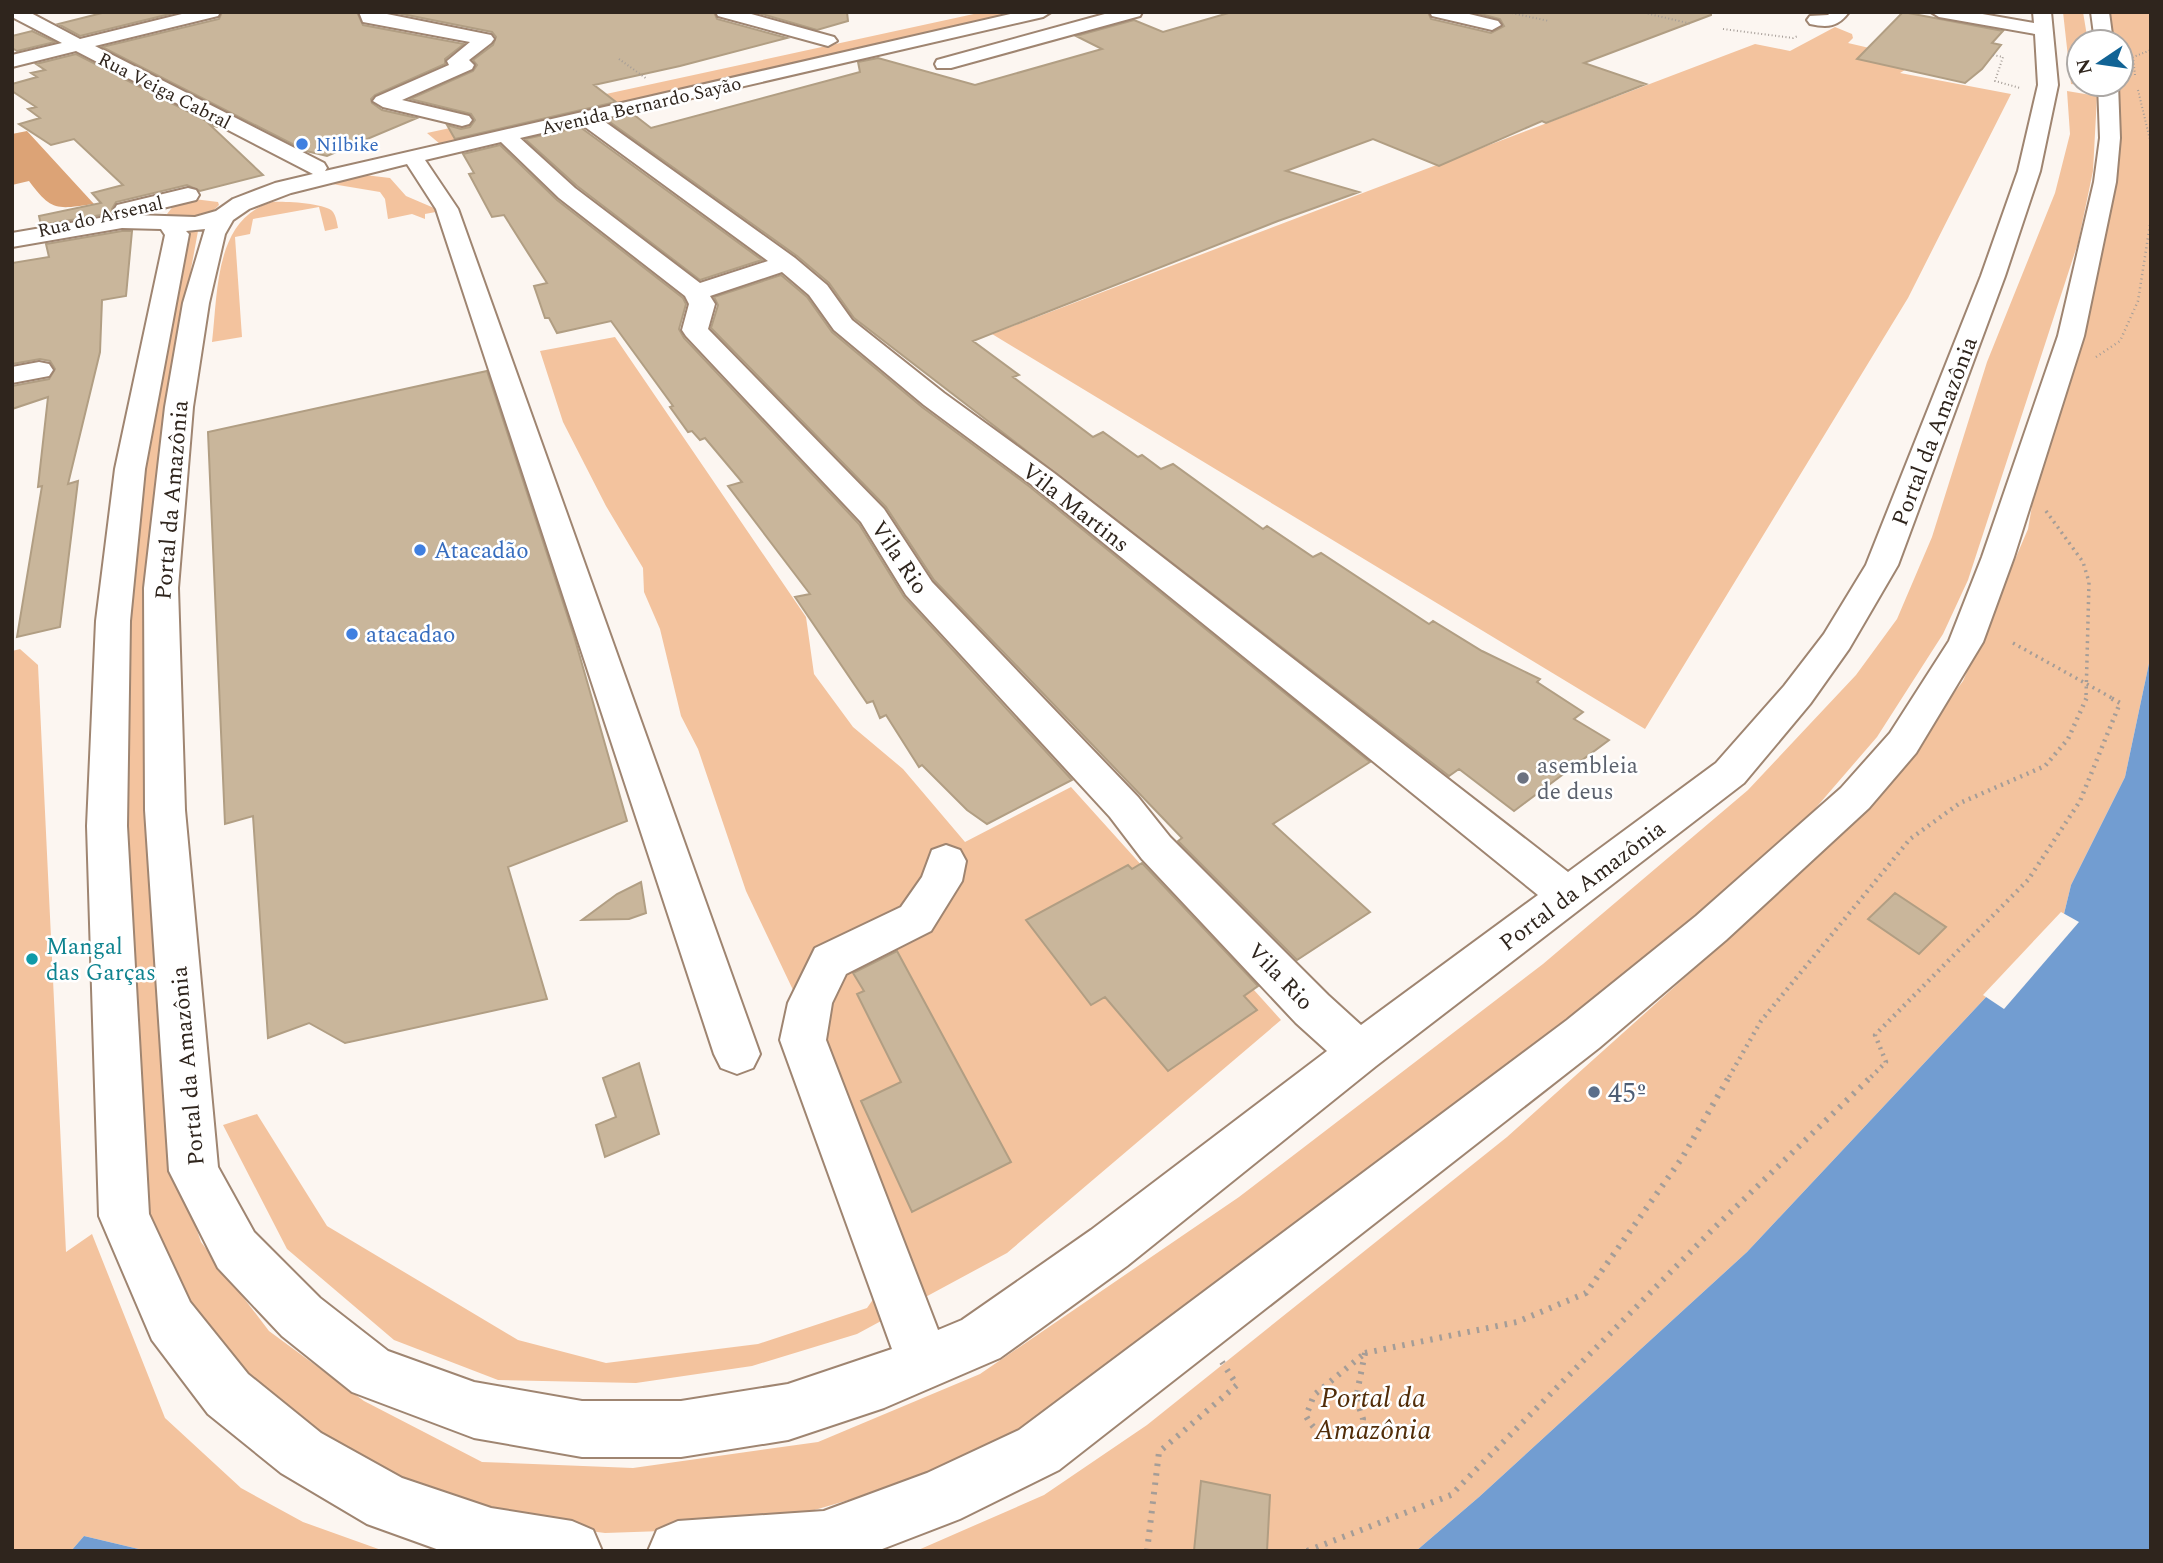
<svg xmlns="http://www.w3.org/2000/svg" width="2163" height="1563" font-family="Spectral,serif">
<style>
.green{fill:#f3c39e}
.forest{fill:#dca376}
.water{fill:#729dd1}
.pier{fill:#fcf6f1}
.building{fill:#c9b69b;stroke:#b19e83;stroke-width:2}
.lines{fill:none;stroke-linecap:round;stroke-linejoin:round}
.minor-casing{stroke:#9f8571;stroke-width:4}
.path-far4{stroke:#a59d97;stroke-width:2;stroke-dasharray:1 2.5;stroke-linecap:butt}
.path-far3{stroke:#a59d97;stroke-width:2.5;stroke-dasharray:1 3.5;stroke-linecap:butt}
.path-far2{stroke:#a59d97;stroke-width:3.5;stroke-dasharray:2 4.5;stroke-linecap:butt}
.path-far1{stroke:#a59d97;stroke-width:4.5;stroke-dasharray:2 5;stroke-linecap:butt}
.path{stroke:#a59d97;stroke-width:6;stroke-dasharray:2.5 7;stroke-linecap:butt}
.minor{fill:#fff;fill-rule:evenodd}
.shop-dot{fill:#3f7fe0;stroke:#fff;stroke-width:2.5}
.worship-dot{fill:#6b7280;stroke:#fff;stroke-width:2.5}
.culture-dot{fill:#0f9aa8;stroke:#fff;stroke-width:2.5}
.service-dot{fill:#5c6f8a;stroke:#fff;stroke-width:2.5}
.labels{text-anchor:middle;stroke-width:5;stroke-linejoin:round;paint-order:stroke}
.far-street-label{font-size:19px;fill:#2f251d;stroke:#fff}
.far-shop-label{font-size:19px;fill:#366cbe;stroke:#fff;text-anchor:start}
.street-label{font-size:23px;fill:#2f251d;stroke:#fff}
.shop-label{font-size:23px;fill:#366cbe;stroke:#fff;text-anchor:start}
.worship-label{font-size:23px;fill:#5b616d;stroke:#fff;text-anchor:start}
.culture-label{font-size:23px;fill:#0d838f;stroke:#fff;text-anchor:start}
.near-service-label{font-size:28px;fill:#4e5e75;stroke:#fff;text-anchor:start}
.near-park-label{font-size:28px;font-style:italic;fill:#522d09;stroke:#fff}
</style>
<rect width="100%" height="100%" fill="#fcf6f1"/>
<path class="green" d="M983 12H1025L440 144 427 133Z
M2063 12H2083L2088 42H2079V84H2095V87L2071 84Z
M2106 12H2151V654L2125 777 2071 885 2064 914 1747 1252 1479 1497 1416 1551H916L1044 1495 1147 1425 1507 1137 1730 937 1871 802 1963 681 2028 529 2033 500 2087 313 2120 142 2118 84H2121V42H2111Z
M1835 27 1852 34 1853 38 1848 43 1878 50 1913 65 1900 73 2011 94 1908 298 1645 729 992 334 1755 44 1790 51Z
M2067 91 2097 96 2093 171 2078 243 1968 580 1943 634 1877 737 1782 847 1658 952 1033 1422 907 1483 794 1516 721 1529 605 1533 498 1519 409 1501 258 1401 165 1279 131 1144 114 776 141 482 186 233 198 231 171 378 146 598 144 774 168 1147 201 1242 269 1331 364 1401 482 1462 633 1468 818 1442 980 1374 1239 1197 1543 964 1748 790 1856 675 1897 619 1932 537 1987 362 2055 193 2070 134Z
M365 175 390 178 406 196 441 211 425 214V219L412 214 388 219 385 199 380 192 332 184Z
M194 199 218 202 219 205C207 220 187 217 170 217L167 214 174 205Z
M272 202C283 201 327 203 333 212 336 216 337 223 338 228L325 231 319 207 253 219 250 234 235 237 242 337 212 342C218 293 214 219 272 202Z
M615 337 806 617 814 674 853 727 903 769 965 842 1071 787 1281 1020 1007 1253 857 1334 752 1366 636 1383 498 1380 394 1340 287 1249 223 1125 257 1114 327 1226 518 1340 606 1363 758 1344 867 1308 896 1267 812 1030 746 891 698 749 681 716 660 629 644 592 643 568 606 506 563 422 540 351Z
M20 649 38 665 66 1252 92 1234 165 1418 241 1488 303 1522 384 1551H147L84 1536 71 1551H12V651Z"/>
<path class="forest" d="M27 131 94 204C57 209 52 212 29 181L12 185V134Z"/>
<path class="water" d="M2151 654V1551H1416L1479 1497 1747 1252 2064 914 2071 885 2125 777Z
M84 1536 147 1551H71Z"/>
<path class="pier" d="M2061 912 2079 922 2004 1009 1983 995Z"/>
<path class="building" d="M106 12H178L80 36 58 24Z
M222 12H357L363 25 464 44 445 59V64L375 95 371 99 372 103 382 110 417 118 327 156 306 151 102 47 219 19Z
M392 12H714L717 19 787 38 680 66 594 85 616 102 455 139 447 125 461 129 470 127 475 120 471 114 410 99 473 71 477 65 473 60 493 45 496 37 492 32Z
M755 12H847L848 21 817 30Z
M1232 12H1428L1431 19 1491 33 1504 26 1500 19 1473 12H1711V15L1584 63 1646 84 1546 123 1542 121 1439 166 1373 139 1286 171 1359 192 1278 221 973 341 1019 375 1013 377 1093 437 1103 432 1138 457 1142 455 1161 469 1173 464 1263 529 1267 526 1313 557 1321 553 1429 624 1433 621 1482 651 1540 679 1537 682 1583 712 1574 719 1609 740 1514 811 1459 769 1449 776 854 318 829 283 797 256 607 120 633 114 651 128 860 72 858 62 878 58 975 85 1102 49 1076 36 1134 20 1163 32Z
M1903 12 2003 31 1992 43 2001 45 1982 69 1965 83 1857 59Z
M32 31 55 42 17 51 12 48V36Z
M76 54 218 127 210 125 263 175 200 191 187 185 116 202 112 209 113 213 41 225 39 216 101 203 92 193 123 185 74 139 51 145 19 124 40 118 28 109 36 107 12 91V84L37 77 31 73 45 70 36 64Z
M580 127 762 260 700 280 577 186 525 139Z
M500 145 557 200 683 298 686 304 679 329 684 338 859 524 904 597 1072 780 987 824 967 810 922 765 919 767 886 715 880 718 873 701 867 703 795 597 810 594 728 486 742 482 705 438 700 440 692 431 688 432 670 407 673 406 611 321 557 333 549 318H545L534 286 547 283 504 215 492 217 469 174 474 173 463 154Z
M122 231H132L126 296 102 300 100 352 68 484 78 481 60 627 17 637 42 486 38 487 48 397 12 409V386L49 379 55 369 50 361 40 359 12 364V263L49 257 46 244Z
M781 275 807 297 832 332 922 407 1030 487 1370 762 1273 824 1370 912 1297 960 1178 841 1182 838 934 580 886 507 711 328 718 305 714 297Z
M487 371 574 636 627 821 508 867 547 999 345 1043 309 1023 268 1038 253 816 225 824 208 432Z
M1142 863 1258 986 1244 996 1257 1010 1168 1071 1105 997 1091 1005 1026 920 1128 865 1132 869Z
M641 882 646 913 629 919 582 920 617 894Z
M1895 893 1946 927 1919 954 1868 919Z
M897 951 1011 1162 912 1212 861 1101 901 1082 857 994 864 991 853 973Z
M639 1063 659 1134 605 1157 596 1125 616 1117 603 1078Z
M1201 1481 1270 1495 1267 1551H1194Z"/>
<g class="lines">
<g class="minor-casing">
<path id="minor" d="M12 12H29L80 39 190 12H220L218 16 95 46 324 163 327 168 325 171 1019 12H1051L1043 17 601 119 795 258 827 285 852 320 944 393 1054 473 1568 872 1716 763 1784 686 1824 634 1866 565 1981 276 2018 171 2038 85 2035 34 1939 17 1931 12H1971L2034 23 2033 12H2051L2058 85 2040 171 2005 276 1898 565 1849 649 1810 704 1744 783 1376 1066 1127 1266 1000 1358 884 1408 788 1440 681 1457H582L474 1438 352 1392 282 1336 218 1268 169 1171 145 810 144 588 165 407 183 303 205 229 186 231 189 234 145 469 130 621 127 826 149 1214 190 1302 248 1374 321 1433 402 1478 491 1508 572 1521 593 1530 602 1551H442L367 1524 281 1473 208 1414 152 1340 99 1216 87 826 96 621 115 469 165 235 161 229 122 228 12 247V233L117 215 114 210 117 205 188 188 196 190 199 195 196 200 134 215 195 217 216 211 233 199 275 183 313 174 76 51 12 67V55L62 43 12 17ZM581 124 768 261 700 283 575 188 520 138ZM501 142 559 198 685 296 689 304 682 330 686 336 861 522 906 595 1110 817 1142 859 1296 1023 1327 1051 1091 1230 962 1320 938 1330 826 1040 832 1003 846 974 931 931 962 881 966 861 960 850 946 845 932 850 922 877 901 907 815 948 788 1003 780 1040 892 1349 788 1384 681 1401H582L474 1382 388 1351 320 1298 254 1232 218 1167 185 810 178 588 193 407 209 303 225 234 233 220 249 209 291 193 407 164 436 209 714 1054 721 1068 737 1074 753 1068 760 1054 458 209 425 160ZM782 272 809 295 834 330 924 405 1032 485 1538 895 1361 1025 1328 995 1170 837 1138 797 932 582 884 509 708 329 715 304 710 296Z
M359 12H377L491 35 494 39 491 43 469 60 474 65 472 69 402 100 469 116 472 120 469 124 462 126 383 107 373 101 376 97 449 65 447 61 470 42 363 22Z
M716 12H744L834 37 837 41 828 46 718 16Z
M1112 12H1142L1140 16 951 68H937L935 64 937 60Z
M1430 12H1461L1498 21 1501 25 1492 30 1432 16Z
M1831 12H1849C1838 27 1828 28 1810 24L1807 20 1810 16 1828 15Z
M2091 12H2109L2113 42H2095Z
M2098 84H2118L2120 138 2116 182 2084 336 2014 557 1983 642 1916 753 1869 808 1726 940 1599 1048 1059 1470 960 1519 877 1551H648L657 1530 678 1521 824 1511 927 1473 1019 1430 1567 1020 1696 916 1841 788 1890 733 1949 641 1982 557 2058 336 2094 182 2100 138Z
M39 362 49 364 53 370 49 376 12 383V367Z"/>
</g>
<path class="path-far4" d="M1641 12 1692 24
M1512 13 1549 21
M1723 29 1793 38 1798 36
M1993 55 2003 57 1995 81 2020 88
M619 59 647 79
M2135 75 2133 57 2151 50
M2138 90 2151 144"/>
<path class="path-far3" d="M2096 357 2120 341 2138 301 2151 218"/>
<path class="path-far2" d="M2046 511 2083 562 2089 582 2086 698
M2013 643 2112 698"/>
<path class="path-far1" d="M1729 1077 1761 1021 1910 839 1960 803 2045 766 2068 739 2087 697
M1871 1077 1886 1062 1875 1035 2028 880 2080 801 2120 703 2109 697"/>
<path class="path" d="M1365 1353 1356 1398 1363 1419 1360 1433C1336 1442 1319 1440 1306 1416L1314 1395Z
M1365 1353 1517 1322 1586 1293 1682 1158 1730 1075
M1147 1551 1159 1452 1237 1385 1222 1362
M1307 1551 1451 1495 1713 1229 1873 1075"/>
<use href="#minor" class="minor"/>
</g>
<g class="shop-dot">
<circle cx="302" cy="144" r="7"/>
<circle cx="420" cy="550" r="7"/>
<circle cx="352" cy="634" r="7"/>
</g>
<circle class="worship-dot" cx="1523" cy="778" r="7"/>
<circle class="culture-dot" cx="32" cy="959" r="7"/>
<circle class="service-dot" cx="1594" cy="1092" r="7"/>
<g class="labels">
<g class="far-street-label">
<text transform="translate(165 90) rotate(27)" y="7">Rua Veiga Cabral</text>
<text transform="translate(641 105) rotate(-13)" y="7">Avenida Bernardo Sayão</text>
<text transform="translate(100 216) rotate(-13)" y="7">Rua do Arsenal</text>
</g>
<g class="far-shop-label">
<text x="316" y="151">Nilbike</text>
</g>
<g class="street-label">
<text transform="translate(1934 431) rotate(-69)" y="8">Portal da Amazônia</text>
<text transform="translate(171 500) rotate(-85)" y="8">Portal da Amazônia</text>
<text transform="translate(1076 507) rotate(38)" y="8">Vila Martins</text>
<text transform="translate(900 557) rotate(56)" y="8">Vila Rio</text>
<text transform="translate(1582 885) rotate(-37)" y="8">Portal da Amazônia</text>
<text transform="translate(1281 976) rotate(46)" y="8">Vila Rio</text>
<text transform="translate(187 1066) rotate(-95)" y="8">Portal da Amazônia</text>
</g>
<g class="shop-label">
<text x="434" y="558">Atacadão</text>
<text x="366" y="642">atacadao</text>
</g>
<g class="worship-label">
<text x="1537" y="773">asembleia<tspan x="1537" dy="26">de deus</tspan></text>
</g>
<g class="culture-label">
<text x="46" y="954">Mangal<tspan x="46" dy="26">das Garças</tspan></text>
</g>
<g class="near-service-label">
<text x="1608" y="1102">45º</text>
</g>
<g class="near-park-label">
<text x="1373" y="1407">Portal da<tspan x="1373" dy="32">Amazônia</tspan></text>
</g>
</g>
<rect width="2163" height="1563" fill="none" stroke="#2f251d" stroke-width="28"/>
<g transform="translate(2100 63) rotate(257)"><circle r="33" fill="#ffffff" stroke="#aca8a5" stroke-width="2"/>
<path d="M0-5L12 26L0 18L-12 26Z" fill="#116395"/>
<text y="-10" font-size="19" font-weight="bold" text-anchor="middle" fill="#2f251d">N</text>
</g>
</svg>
